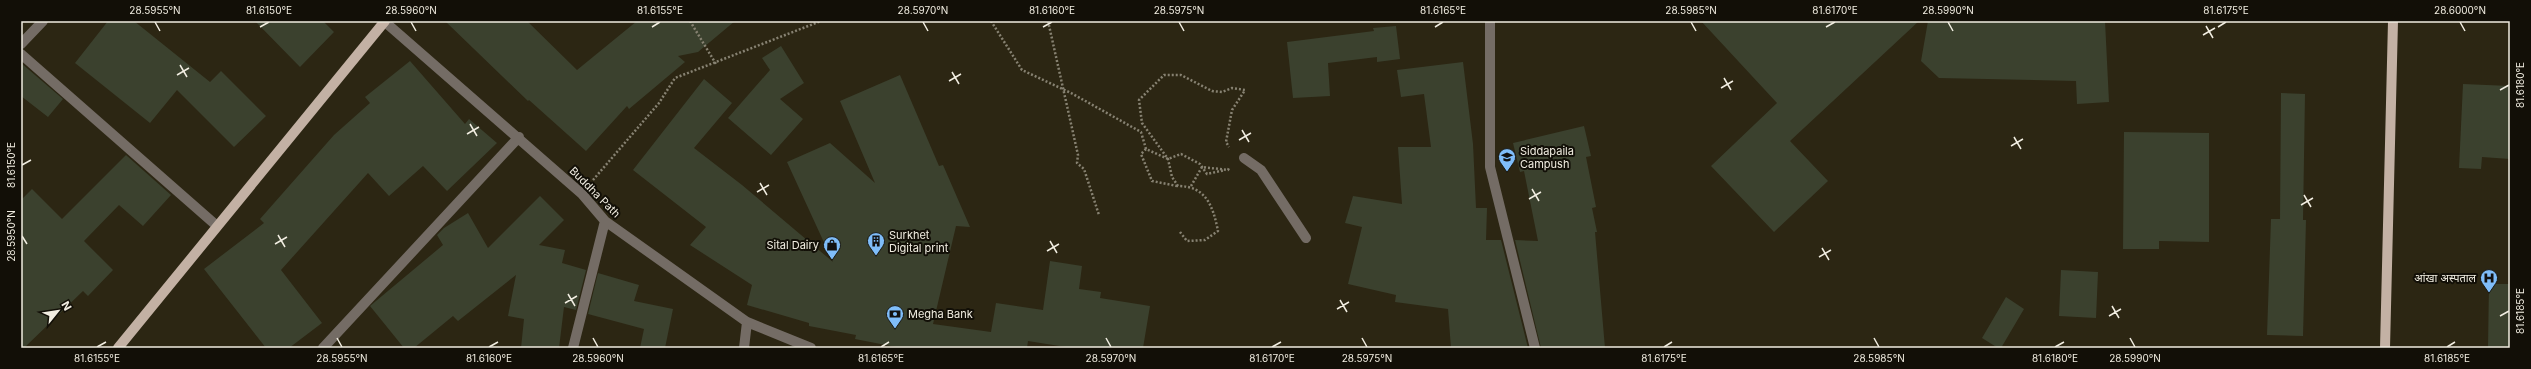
<svg xmlns="http://www.w3.org/2000/svg" width="2531" height="369" font-family="Inter,'Noto Sans Devanagari',sans-serif">
<style>
.building{fill:#3b412e}
.lines{fill:none;stroke-linecap:round;stroke-linejoin:round}
.path{stroke:#878272;stroke-width:2.5;stroke-dasharray:2 2;stroke-linecap:butt}
.minor{stroke:#746c65;stroke-width:10}
.major{stroke:#c3b1a4;stroke-width:10}
.ticks{fill:none;stroke:#f1ede1;stroke-width:1.5}
.labels{text-anchor:middle;stroke-width:4;stroke-linejoin:round;paint-order:stroke}
.poi-label{font-size:11px;fill:#f1ede1;stroke:#120f07;text-anchor:start}
.street-label{font-size:11px;fill:#f1ede1;stroke:#120f07}
.neatline{fill:none;stroke:#f1ede1;stroke-width:1.5}
.ticks-label{font-size:10px;text-anchor:middle;fill:#f1ede1}
</style>
<rect width="100%" height="100%" fill="#2c2613"/>
<path class="building" d="M108 21H134L210 82 221 71 266 116 234 147 177 90 150 123 75 63Z
M255 21H323L334 32 300 67Z
M445 21H527L577 70 637 21H735L698 52 678 56 685 62 629 109 627 106 586 151 529 100 528 101Z
M1701 21H1919L1790 141 1828 181 1774 232 1711 166 1777 103Z
M1928 21H2105L2109 102 2077 104 2076 81 1939 78 1921 61Z
M1396 26 1400 59 1377 62V57L1328 63 1330 96 1293 98 1287 42 1374 31 1373 28Z
M781 46 804 83 780 99 803 119 771 155 728 118 770 70 762 58Z
M410 61 465 124 469 119 497 143 447 191 423 166 389 196 368 173 281 270 322 323 289 348H266L204 269 264 223 260 219 334 135 370 103 365 97Z
M1463 62 1473 144 1476 208H1487L1486 240H1501L1528 348H1451L1448 309 1395 302 1396 295 1348 284 1362 227 1345 223 1353 196 1402 204 1398 147H1431L1424 94 1401 97 1397 70Z
M21 63 63 99 48 117 21 96Z
M900 75 939 166 943 165 970 227 956 226 933 324 991 332 996 303 1043 310 1050 261 1082 266 1079 289 1101 292 1100 298 1150 306 1143 348H1072L1028 341 1027 348H901L855 339 856 335 809 326V323L747 305 752 285 690 245 706 227 633 170 704 79 732 103 694 148 742 185 833 262 787 162 830 143 875 183 840 101Z
M2463 84 2510 86V159L2482 157 2481 169 2459 168Z
M2281 93 2305 94 2303 220H2306L2303 336 2267 335 2271 219H2280Z
M1584 126 1591 156 1586 157 1596 207 1592 208 1597 232H1595L1605 348H1541L1515 240 1538 241 1524 171 1520 172 1513 143Z
M2124 132 2209 133V242L2159 241V249H2123Z
M126 155 171 195 143 226 119 205 84 241 113 270 88 296 83 291 24 348H21V200L32 189 62 219Z
M540 196 564 220 539 245 565 250 562 263 586 270 576 310 564 307 559 348H521L524 319 508 316 516 275 458 321 453 316 414 348H404L370 306 443 245 437 235 444 228 468 213 488 248Z
M2061 270 2098 272 2096 318 2059 316Z
M598 273 639 285 634 301 673 309 665 348H640L644 329 588 314Z
M2489 284H2510V348H2488Z
M2006 297 2024 309 2001 348H1998L1982 338Z"/>
<g class="lines">
<path class="path" d="M690 21 716 64
M991 21 1022 70 1071 93 1141 132 1146 149 1168 159 1181 154 1200 164 1207 174 1225 170
M1048 21 1078 155 1077 163 1084 169 1099 215
M1146 149 1141 154 1152 181 1177 186
M593 180 659 103 675 78 821 21
M1191 186 1202 167 1228 170 1229 168
M1180 232 1187 241 1205 240 1218 231C1213 206 1206 186 1178 186L1172 177 1168 159 1142 123 1139 100 1164 75H1181L1212 91 1222 92 1232 88 1245 90 1232 110 1226 142 1229 147"/>
<path class="minor" d="M1490 21V167L1535 348
M385 22 582 194 605 221 747 322 811 348
M21 44 43 21
M21 54 217 226
M1244 158 1261 170 1306 238
M323 348 519 137
M573 348 605 221
M744 348 747 322"/>
<path class="major" d="M118 348 385 21
M2385 348 2393 21"/>
</g>
<path class="ticks" d="M155 22 160 31M411 22 416 31M923 22 928 31M1179 22 1184 31M1691 22 1696 31M1948 22 1953 31M2460 22 2465 31M2206 26 2213 38M260 27 269 22M652 27 660 22M1043 27 1052 22M1435 27 1443 22M1826 27 1835 22M2218 27 2226 22M2203 35 2215 28M180 65 187 77M952 72 959 84M177 75 189 68M1724 78 1731 90M949 81 961 74M1721 88 1733 81M2500 90 2509 85M470 124 477 136M1242 130 1249 142M467 134 479 127M2014 137 2021 149M1239 140 1251 133M2011 146 2023 139M22 165 31 160M760 183 767 195M1532 189 1539 201M757 192 769 185M2304 195 2311 207M1529 199 1541 192M2301 205 2313 198M278 235 285 247M22 236 27 244M1050 241 1057 253M275 244 287 237M1822 248 1829 260M1047 251 1059 244M1819 257 1831 250M568 294 575 306M1340 300 1347 312M565 303 577 296M2112 306 2119 318M1337 309 1349 302M2109 316 2121 309M2500 316 2509 311M337 338 342 347M593 338 598 347M1106 338 1111 347M1362 338 1367 347M1874 338 1879 347M2130 338 2135 347M97 347 106 342M489 347 498 342M881 347 889 342M1272 347 1281 342M1664 347 1672 342M2055 347 2064 342M2447 347 2455 342"/>
<defs>
<g id="university-pin" transform="scale(0.9)"><path d="M0 17L-7.5 6A9.5 9.5 0 1 1 7.5 6Z" fill="#7fbdf9" stroke="#120f07"/><path d="M0-5L7-2L0 1L-7-2ZM-4 1L0 2.5L4 1V4Q0 6-4 4Z" fill="#111"/></g>
<g id="building-pin" transform="scale(0.9)"><path d="M0 17L-7.5 6A9.5 9.5 0 1 1 7.5 6Z" fill="#7fbdf9" stroke="#120f07"/><path d="M-4-6H4V6H1V3H-1V6H-4ZM-2.5-4.3h1.7v1.8h-1.7ZM.8-4.3h1.7v1.8H.8ZM-2.5-1h1.7V.8h-1.7ZM.8-1h1.7V.8H.8Z" fill="#111"/></g>
<g id="shop-pin" transform="scale(0.9)"><path d="M0 17L-7.5 6A9.5 9.5 0 1 1 7.5 6Z" fill="#7fbdf9" stroke="#120f07"/><path d="M-5-2.5h2.3a2.7 3.5 0 0 1 5.4 0H5L5.5 6h-11ZM-1.5-2.5h3a1.5 2.3 0 0 0-3 0Z" fill="#111"/></g>
<g id="hospital-pin" transform="scale(0.9)"><path d="M0 17L-7.5 6A9.5 9.5 0 1 1 7.5 6Z" fill="#7fbdf9" stroke="#120f07"/><path d="M-5-5h3v3.5h4V-5h3V5h-3V1.5h-4V5h-3Z" fill="#111"/></g>
<g id="bank-pin" transform="scale(0.9)"><path d="M0 17L-7.5 6A9.5 9.5 0 1 1 7.5 6Z" fill="#7fbdf9" stroke="#120f07"/><path d="M-6-4H6V4H-6ZM0-2.3a2.3 2.3 0 1 0 0 4.6a2.3 2.3 0 1 0 0-4.6Z" fill="#111"/></g>
</defs>
<g fill-rule="evenodd">
<use href="#university-pin" x="1507" y="157"/>
<use href="#building-pin" x="876" y="241"/>
<use href="#shop-pin" x="832" y="245"/>
<use href="#hospital-pin" x="2489" y="278"/>
<use href="#bank-pin" x="895" y="314"/>
</g>
<g class="labels">
<g class="poi-label">
<text x="1520" y="155">Siddapaila<tspan x="1520" dy="13">Campush</tspan></text>
<text x="889" y="239">Surkhet<tspan x="889" dy="13">Digital print</tspan></text>
<text x="819" y="249" text-anchor="end">Sital Dairy</text>
<text x="2476" y="282" text-anchor="end">आंखा अस्पताल</text>
<text x="908" y="318">Megha Bank</text>
</g>
<g class="street-label">
<text transform="translate(595 192) rotate(45)" y="4">Buddha Path</text>
</g>
</g>
<rect width="2531" height="369" fill="none" stroke="#120f07" stroke-width="44"/>
<g transform="translate(58 311) rotate(60)" stroke="#120f07" stroke-width="3" paint-order="stroke">
<path d="M0-3L7 15L0 10L-7 15Z" fill="#f1ede1"/>
<text y="-6" font-size="11" font-weight="bold" text-anchor="middle" fill="#f1ede1">N</text>
</g>
<rect x="22" y="22" width="2487" height="325" class="neatline"/>
<g class="ticks-label">
<text x="155" y="14">28.5955°N</text>
<text x="269" y="14">81.6150°E</text>
<text x="411" y="14">28.5960°N</text>
<text x="660" y="14">81.6155°E</text>
<text x="923" y="14">28.5970°N</text>
<text x="1052" y="14">81.6160°E</text>
<text x="1179" y="14">28.5975°N</text>
<text x="1443" y="14">81.6165°E</text>
<text x="1691" y="14">28.5985°N</text>
<text x="1835" y="14">81.6170°E</text>
<text x="1948" y="14">28.5990°N</text>
<text x="2226" y="14">81.6175°E</text>
<text x="2460" y="14">28.6000°N</text>
<text transform="translate(2520 85) rotate(-90)" y="4">81.6180°E</text>
<text transform="translate(11 165) rotate(-90)" y="4">81.6150°E</text>
<text transform="translate(11 236) rotate(-90)" y="4">28.5950°N</text>
<text transform="translate(2520 311) rotate(-90)" y="4">81.6185°E</text>
<text x="97" y="362">81.6155°E</text>
<text x="342" y="362">28.5955°N</text>
<text x="489" y="362">81.6160°E</text>
<text x="598" y="362">28.5960°N</text>
<text x="881" y="362">81.6165°E</text>
<text x="1111" y="362">28.5970°N</text>
<text x="1272" y="362">81.6170°E</text>
<text x="1367" y="362">28.5975°N</text>
<text x="1664" y="362">81.6175°E</text>
<text x="1879" y="362">28.5985°N</text>
<text x="2055" y="362">81.6180°E</text>
<text x="2135" y="362">28.5990°N</text>
<text x="2447" y="362">81.6185°E</text>
</g>
</svg>
